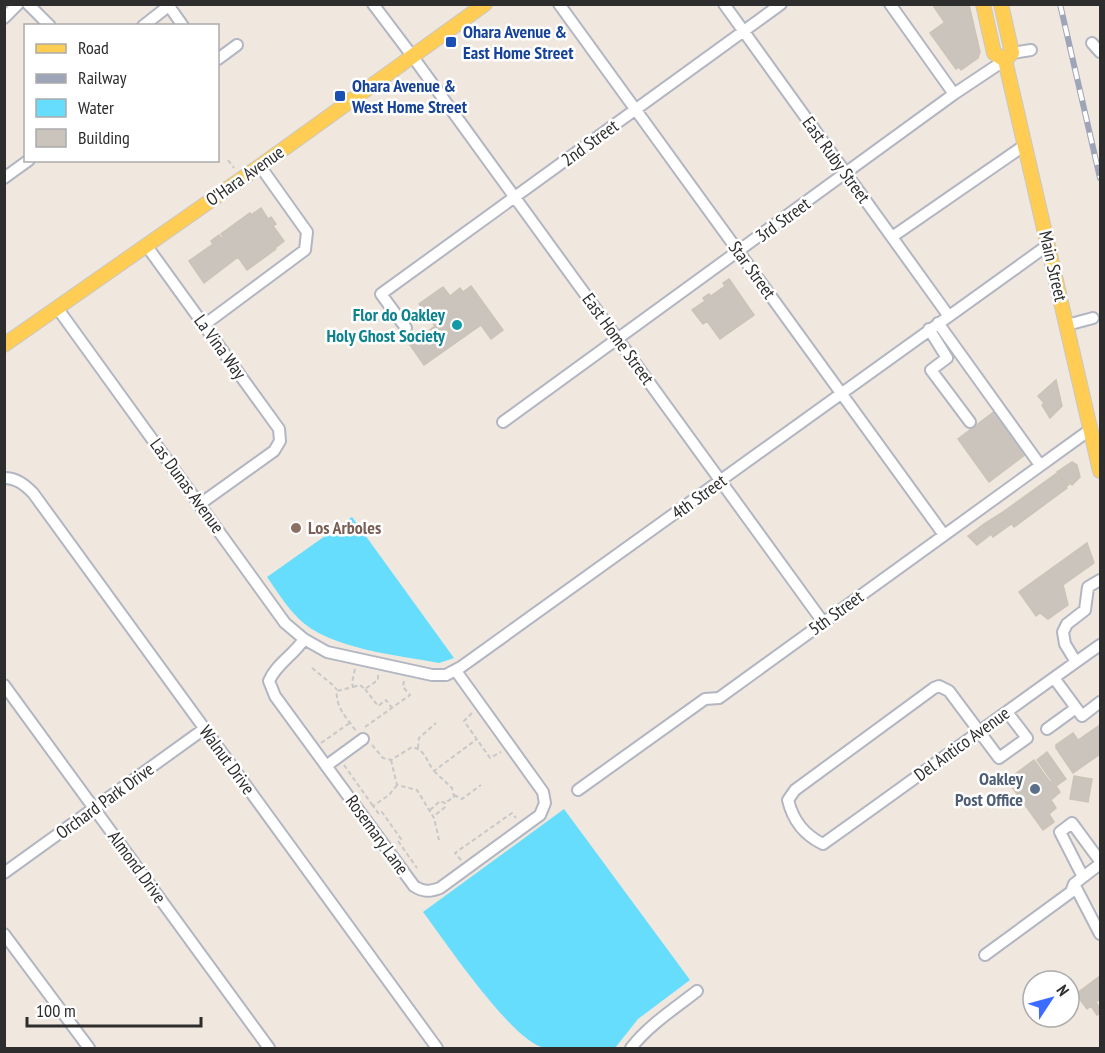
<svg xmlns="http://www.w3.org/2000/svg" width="1105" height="1053" font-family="'PT Sans Narrow',sans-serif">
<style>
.water{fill:#66ddfc}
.building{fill:#cbc4bd;stroke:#ccc3b7;stroke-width:1.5}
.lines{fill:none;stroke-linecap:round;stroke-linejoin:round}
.minor-casing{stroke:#b2b6c2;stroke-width:14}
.major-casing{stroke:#c8c8c8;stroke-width:16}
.path{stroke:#c8c8c8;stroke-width:2;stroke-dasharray:4.5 3;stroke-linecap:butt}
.minor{stroke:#fff;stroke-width:10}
.major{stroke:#ffcd53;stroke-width:14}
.rail-casing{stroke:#9fa5b9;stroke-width:6}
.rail{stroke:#fff;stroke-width:4;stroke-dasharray:11;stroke-linecap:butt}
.transit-dot{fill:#1a4fb4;stroke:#fff;stroke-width:2}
.culture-dot{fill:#0f9aa8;stroke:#fff;stroke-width:2}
.education-dot{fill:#8d6e63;stroke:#fff;stroke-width:2}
.service-dot{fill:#5c6f8a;stroke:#fff;stroke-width:2}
.labels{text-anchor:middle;stroke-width:5;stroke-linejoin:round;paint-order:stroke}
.transit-label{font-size:18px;font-weight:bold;fill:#164399;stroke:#fff;text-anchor:start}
.street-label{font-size:18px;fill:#2d2d2d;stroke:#fff}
.culture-label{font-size:18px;font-weight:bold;fill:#0d838f;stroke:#fff;text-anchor:end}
.education-label{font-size:18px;font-weight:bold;fill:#785e54;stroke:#fff;text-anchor:start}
.service-label{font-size:18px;font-weight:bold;fill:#4e5e75;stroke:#fff;text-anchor:end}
</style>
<rect width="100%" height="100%" fill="#f0e7de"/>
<path class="water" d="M352 517 454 658 439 663C398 655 328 649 298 618 286 606 277 591 267 577Z
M564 809 690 980 638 1019 615 1048C596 1049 563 1052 545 1048 513 1043 445 941 423 912Z"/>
<path class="building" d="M932 4H969V5L945 23Z
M969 5 980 52 978 58 961 70 959 67 956 69 930 33Z
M261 208 268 219 271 217 276 224 273 226 284 241 275 248 276 249 247 270 238 257 204 283 189 261 213 244 211 241 219 235 221 238 223 237 221 234 250 213 251 215Z
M729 279 754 315 720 339 707 321 703 324 692 310 705 301 703 298 709 294 711 296 725 286 723 283Z
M471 286 503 330 491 339 481 325 424 365 410 345 435 326 419 304 443 287 450 296 460 288 463 292Z
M1056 380 1062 406 1050 418 1042 405 1044 403 1038 396Z
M995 411 1026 454 989 482 958 439Z
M1072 462 1077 465 1080 477 1072 485 1071 483 1067 486 1057 472Z
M1057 473 1067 488 1014 527 1003 512Z
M1003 512 1011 524 993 537 984 524Z
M984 524 991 534 977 545 968 536Z
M1087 543 1094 563 1063 585 1068 605 1048 619 1040 613 1036 616 1019 592Z
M1100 725V754L1073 773 1056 748V745L1073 733 1078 740 1076 741 1077 743V741Z
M1047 752 1066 779 1056 786 1060 792 1051 800 1056 808 1049 814 1054 822 1043 830 1007 780 1034 760 1050 782 1052 781 1037 760Z
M1074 776 1092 779 1088 802 1070 799Z
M1100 976V999L1096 1002 1100 1009V1013L1097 1015 1091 1006 1087 1009 1076 994Z"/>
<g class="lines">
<g class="minor-casing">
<path id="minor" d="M28 4 50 26
M373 4 413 57 823 622
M559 4 944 535
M724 4 948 315
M890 4 954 94
M169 6 183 26
M4 18 18 4
M143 26 171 4
M1092 43 1100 52
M1012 53 1031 50
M218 59 237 45
M4 178 29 160
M892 237 1025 145
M146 245 279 429 280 441 274 451 200 504
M58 309 285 623 304 639 327 652 432 675H446L461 667 1048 245
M938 323 1040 465
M204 325 305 250 307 232 260 166
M1067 325 1093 318
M406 328 381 294 781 4
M929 329 947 358 931 370 970 422
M503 422 954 94 1005 60
M4 478C17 478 25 485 33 493L437 1048
M304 639C294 655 276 664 269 681L275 696 414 886C423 892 430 892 440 888L540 815 545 803 543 792 456 671
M1076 662 1065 644 1063 632 1067 624 1085 610 1088 587 1100 580
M1054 678 1082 716 1100 702
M4 685 269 1048
M1007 712 1027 738 999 758 949 691 939 686 934 688 795 790 788 800C793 821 804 835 823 844 916 778 1008 710 1100 645
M1047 729 1076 708
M326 766 363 739
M578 790 705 699 719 698 1091 429
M4 873 204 729
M1083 877 1060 832 1072 823 1100 861
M1074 884 1100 934
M4 934 89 1048
M985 955 1071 892 1074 884 1100 864
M631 1048C649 1025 674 1009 697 991"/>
</g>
<g class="major-casing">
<path id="major" d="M983 4 994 53 1005 60 1100 471
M1001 4 1012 53 1005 60
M4 345 260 166 485 4"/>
</g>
<path class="path" d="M228 160 234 168
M312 668 334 686 337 690
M355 669 352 683 353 687 337 691C335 707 347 718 356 731
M353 687 360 685 365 689 378 680V675
M365 689 378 706 386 700 392 708
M472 713 464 721 490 758 501 752
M365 727 410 695 403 687 404 681
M321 743 351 722
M372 745 383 758 391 760 412 747C426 750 426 761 434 771L477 739
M418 748 419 738 436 723
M391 760 397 785 417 790 434 818 439 840
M344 765 373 806
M434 771 452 788 454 797 445 803
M397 785 389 795 373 806 379 814 382 812 401 839 398 841 417 868
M454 795 462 799 481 785
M430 810 440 801 445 803V807L433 817
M461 860 455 853 512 813 516 818"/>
<use href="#minor" class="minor"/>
<use href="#major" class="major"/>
<g class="rail-casing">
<path id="rail" d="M1060 4 1100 178"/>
</g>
<use href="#rail" class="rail"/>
</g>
<g class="transit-dot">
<rect x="445" y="36" width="12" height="12" rx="3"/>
<rect x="334" y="90" width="12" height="12" rx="3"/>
</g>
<circle class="culture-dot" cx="457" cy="325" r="6"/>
<circle class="education-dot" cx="296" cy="528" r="6"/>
<circle class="service-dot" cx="1035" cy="789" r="6"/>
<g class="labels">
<g class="transit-label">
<text x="463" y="38">Ohara Avenue &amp;<tspan x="463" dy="21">East Home Street</tspan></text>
<text x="352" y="92">Ohara Avenue &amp;<tspan x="352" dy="21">West Home Street</tspan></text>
</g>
<g class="street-label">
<text transform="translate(590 143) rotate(-36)" y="6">2nd Street</text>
<text transform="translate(836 160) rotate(54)" y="6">East Ruby Street</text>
<text transform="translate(245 176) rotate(-35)" y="6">O'Hara Avenue</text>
<text transform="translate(783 220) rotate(-36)" y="6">3rd Street</text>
<text transform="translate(1053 266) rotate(77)" y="6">Main Street</text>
<text transform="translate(752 270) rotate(54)" y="6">Star Street</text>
<text transform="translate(618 339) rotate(54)" y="6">East Home Street</text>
<text transform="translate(220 347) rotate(54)" y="6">La Vina Way</text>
<text transform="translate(187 486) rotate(54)" y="6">Las Dunas Avenue</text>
<text transform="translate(699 497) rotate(-36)" y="6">4th Street</text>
<text transform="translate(836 613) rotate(-36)" y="6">5th Street</text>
<text transform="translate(962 744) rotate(-36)" y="6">Del Antico Avenue</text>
<text transform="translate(227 760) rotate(54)" y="6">Walnut Drive</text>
<text transform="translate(105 801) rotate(-36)" y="6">Orchard Park Drive</text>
<text transform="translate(377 835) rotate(54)" y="6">Rosemary Lane</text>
<text transform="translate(137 867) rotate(54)" y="6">Almond Drive</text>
</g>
<g class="culture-label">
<text x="445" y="321">Flor do Oakley<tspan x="445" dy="21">Holy Ghost Society</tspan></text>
</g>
<g class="education-label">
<text x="308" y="534">Los Arboles</text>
</g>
<g class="service-label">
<text x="1023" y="785">Oakley<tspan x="1023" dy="21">Post Office</tspan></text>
</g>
</g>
<rect width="1105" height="1053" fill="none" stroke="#2d2d2d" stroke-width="12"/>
<rect x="24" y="24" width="195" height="138" fill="#ffffff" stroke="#ababab" stroke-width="1.5"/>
<rect x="36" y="44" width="30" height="9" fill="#ffcd53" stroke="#ababab" stroke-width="1.5"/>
<text x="78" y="54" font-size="18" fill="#2d2d2d">Road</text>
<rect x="36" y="74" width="30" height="9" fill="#9fa5b9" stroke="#ababab" stroke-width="1.5"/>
<text x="78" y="84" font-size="18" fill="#2d2d2d">Railway</text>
<rect x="36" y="99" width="30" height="18" fill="#66ddfc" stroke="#ababab" stroke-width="1.5"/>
<text x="78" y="114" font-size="18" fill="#2d2d2d">Water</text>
<rect x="36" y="129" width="30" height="18" fill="#cbc4bd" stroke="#ababab" stroke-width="1.5"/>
<text x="78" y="144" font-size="18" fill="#2d2d2d">Building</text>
<g transform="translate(1051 999) rotate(54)"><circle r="28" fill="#ffffff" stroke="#ababab" stroke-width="1.5"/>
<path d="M0-4.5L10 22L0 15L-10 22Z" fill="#3b6bff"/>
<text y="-9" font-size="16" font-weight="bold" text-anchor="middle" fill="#2d2d2d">N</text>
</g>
<path d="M27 1017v9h174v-9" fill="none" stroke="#2d2d2d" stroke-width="3"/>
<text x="36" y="1017" font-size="18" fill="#2d2d2d" stroke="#ffffff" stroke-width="4.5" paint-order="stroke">100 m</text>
</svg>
